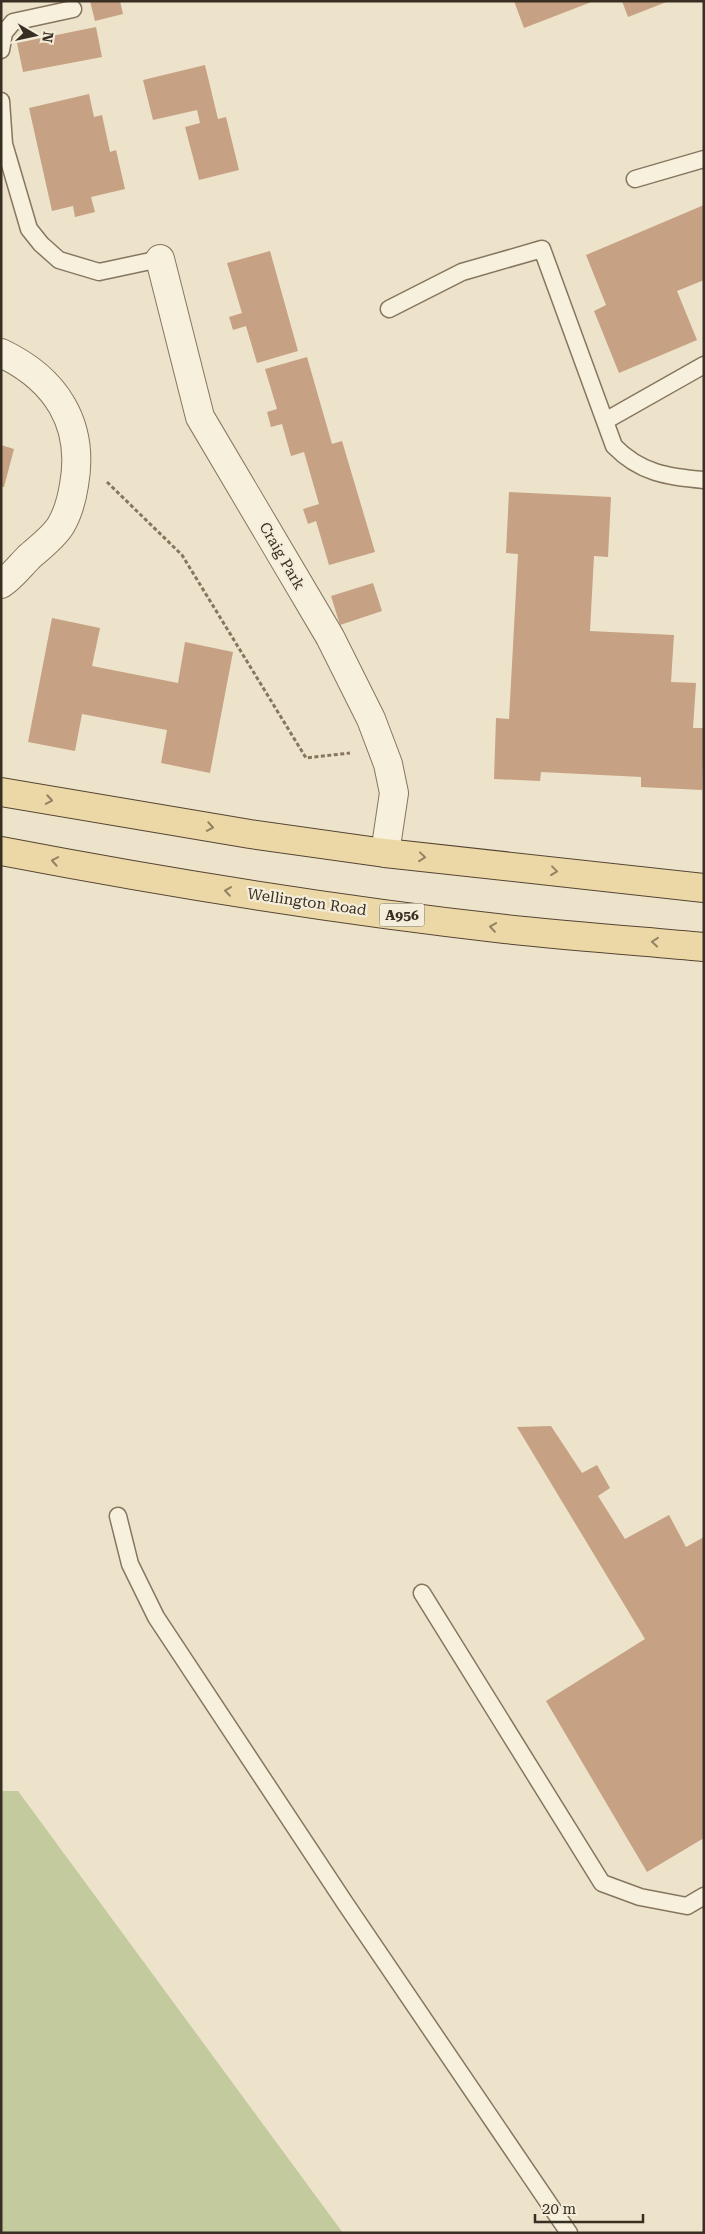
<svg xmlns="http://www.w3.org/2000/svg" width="705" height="2234" font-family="'Roboto Serif',serif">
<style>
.green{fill:#c3ca9e}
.building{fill:#c7a183}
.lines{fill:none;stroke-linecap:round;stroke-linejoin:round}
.lane-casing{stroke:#87765f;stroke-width:19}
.street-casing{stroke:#87765f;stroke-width:30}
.primary-casing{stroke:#564433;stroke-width:30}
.path{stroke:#87765f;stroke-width:3;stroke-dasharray:4 2.5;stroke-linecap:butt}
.lane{stroke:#f7f0dd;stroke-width:16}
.street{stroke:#f7f0dd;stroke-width:28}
.primary{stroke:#ebd8a6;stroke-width:28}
.oneway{stroke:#928364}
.labels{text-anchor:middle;stroke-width:4.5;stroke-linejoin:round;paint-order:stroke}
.shield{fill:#f4edd9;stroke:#716759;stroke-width:1}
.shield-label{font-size:14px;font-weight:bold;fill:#392e22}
.street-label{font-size:15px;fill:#392e22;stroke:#f4edd9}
</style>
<rect width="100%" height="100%" fill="#ece3ca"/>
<path class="green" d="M1 1791H18L343 2233H1Z"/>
<path class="building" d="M90 1H120L123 14 95 21Z
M514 1H594L524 28Z
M622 1H669L628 17Z
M96 27 102 57 23 72 17 43Z
M205 65 218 119 226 117 239 170 199 180 185 127 200 123 197 110 153 120 143 80Z
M89 94 94 117 102 115 110 152 116 150 125 189 91 197 95 212 75 217 73 206 52 211 29 108Z
M704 205V280L677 291 697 340 619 373 594 311 606 305 586 255Z
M270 251 298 351 257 363 246 326 233 330 229 317 242 313 227 263Z
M307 357 332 444 342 441 375 552 329 565 316 521 308 524 303 509 319 504 304 452 291 456 282 424 271 427 267 412 277 409 265 369Z
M1 445 14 449 4 487H1Z
M509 492 611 497 608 557 594 556 590 631 674 635 671 682 696 683 693 728H704L702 790 641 787V777L541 772 540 781 494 779 496 718 509 719 518 554 506 553Z
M373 583 382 611 340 625 331 596Z
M52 618 100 628 92 666 178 683 185 642 233 652 210 773 161 763 167 730 82 714 75 751 28 742Z
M551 1426 582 1473 597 1465 610 1488 598 1496 625 1539 669 1515 686 1547 704 1537V1838L647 1872 546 1701 645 1639 517 1427Z"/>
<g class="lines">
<g class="lane-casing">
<path id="lane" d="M1 50 4 33 13 22 73 9
M1 101 4 144 29 229 41 244 59 260 99 272 160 259
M635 179 704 159
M389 309 462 272 542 249 614 446C640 473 668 477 704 480
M605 421 704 365
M118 1516 130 1564 156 1617 345 1903 569 2233
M422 1593 602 1883 640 1897 687 1906 704 1896"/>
</g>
<g class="street-casing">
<path id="street" d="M160 259 200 417 330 637 371 719 388 764 394 793 385 853
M1 353C56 379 85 424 74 485 72 498 68 513 61 525 54 537 39 548 29 557 20 566 12 577 1 584"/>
</g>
<g class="primary-casing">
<path id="primary" d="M1 792 250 834 385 853 704 888
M1 851C168 883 336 910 505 929 571 936 637 941 704 947"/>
</g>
<path class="path" d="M107 482 182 555 306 758 350 753"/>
<use href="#lane" class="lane"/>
<use href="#street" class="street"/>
<use href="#primary" class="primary"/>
</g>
<defs><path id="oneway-chevron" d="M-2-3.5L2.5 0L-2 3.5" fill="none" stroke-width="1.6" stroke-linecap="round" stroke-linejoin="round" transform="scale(1.25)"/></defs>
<g class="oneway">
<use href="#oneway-chevron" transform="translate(49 800) rotate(10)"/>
<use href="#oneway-chevron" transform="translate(210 827) rotate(10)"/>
<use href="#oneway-chevron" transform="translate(422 857) rotate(6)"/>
<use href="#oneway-chevron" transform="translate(55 861) rotate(-170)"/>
<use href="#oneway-chevron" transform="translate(554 871) rotate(7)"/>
<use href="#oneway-chevron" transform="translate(228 891) rotate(-172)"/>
<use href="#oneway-chevron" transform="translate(493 927) rotate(-172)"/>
<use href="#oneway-chevron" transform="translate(655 942) rotate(-175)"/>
</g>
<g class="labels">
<rect class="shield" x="379.5" y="903.5" width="45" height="23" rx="4"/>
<g class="shield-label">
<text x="402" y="920">A956</text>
</g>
<g class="street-label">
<text transform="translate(282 556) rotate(60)" y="5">Craig Park</text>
<text transform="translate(307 902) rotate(8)" y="5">Wellington Road</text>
</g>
</g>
<rect width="705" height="2234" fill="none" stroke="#392e22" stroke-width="5"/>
<g transform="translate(35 35) rotate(99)" stroke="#f4edd9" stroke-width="4" paint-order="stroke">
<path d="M0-4L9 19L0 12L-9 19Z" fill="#392e22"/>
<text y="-8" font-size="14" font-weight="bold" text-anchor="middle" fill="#392e22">N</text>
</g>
<path d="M535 2214v8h108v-8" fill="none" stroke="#392e22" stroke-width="2.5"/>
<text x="542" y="2214" font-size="15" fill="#392e22" stroke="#f4edd9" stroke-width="4" paint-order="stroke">20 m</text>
</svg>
